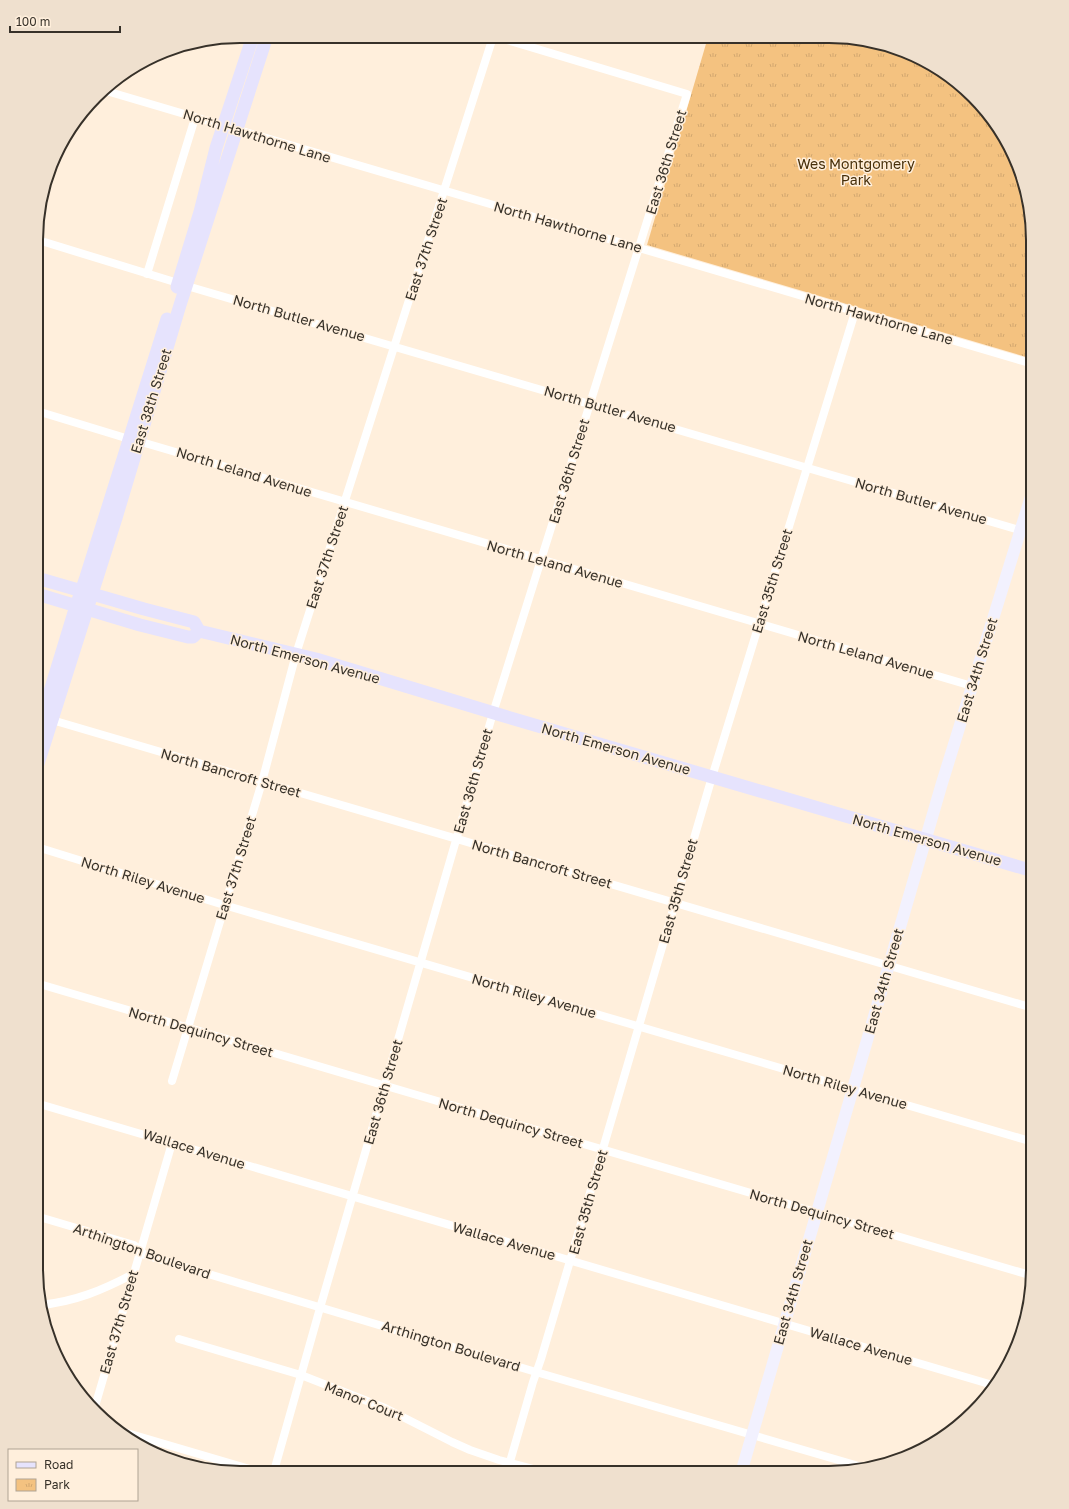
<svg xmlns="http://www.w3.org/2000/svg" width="1069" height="1509" font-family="'Golos Text',sans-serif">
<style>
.park{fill:url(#park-tufts)}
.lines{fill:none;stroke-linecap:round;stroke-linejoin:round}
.minor{stroke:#fff;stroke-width:8}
.secondary{stroke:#f2f1fe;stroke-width:12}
.primary{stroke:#e6e3fd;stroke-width:13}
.labels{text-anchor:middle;stroke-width:3;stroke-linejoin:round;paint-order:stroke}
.street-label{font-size:14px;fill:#373129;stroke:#ffefdc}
.park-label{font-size:14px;fill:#472f0a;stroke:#ffefdc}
.rim{fill:none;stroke:#373129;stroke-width:2}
</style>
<defs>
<pattern id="park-tufts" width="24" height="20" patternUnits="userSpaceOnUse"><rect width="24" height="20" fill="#f4c280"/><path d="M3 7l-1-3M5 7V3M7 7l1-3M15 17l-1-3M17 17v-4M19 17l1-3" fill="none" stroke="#d2a76f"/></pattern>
</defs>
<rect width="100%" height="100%" fill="#ffefdc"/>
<path class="park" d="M708 37 856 38 907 51 953 78 991 115 1012 150 1026 187 1033 239V359L647 245Z"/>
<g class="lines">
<path class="minor" d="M103 90 1033 364
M38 240 178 283
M147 274 195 118
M187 286 1033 534
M37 411 129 439
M138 441 972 686
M52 720 1033 1008
M37 847 224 905 1033 1142
M36 983 1033 1276
M172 1081 262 782 296 654 493 37
M36 1103 996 1386
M36 1216 134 1245 145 1255 536 1372 869 1469
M1028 1275 1033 1261
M40 1305C74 1302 103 1290 133 1274
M179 1339 301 1375 385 1408 452 1442 470 1450 499 1460 545 1472
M94 1410 172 1143
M117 1430 256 1471
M274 1471 320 1308 493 713 687 94 497 37
M507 1472 533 1382 541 1359 570 1261 712 777 855 312"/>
<path class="secondary" d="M741 1473 942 783 1033 490"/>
<path class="primary" d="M177 287 200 212 216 148 253 36
M37 578 144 609 194 622 199 631 316 659 504 716 1033 871
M37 594 140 625 188 637H193L199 631
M37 734 76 606 86 577 167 319
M37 767 116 518 180 305 267 36"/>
</g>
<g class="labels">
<g class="street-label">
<text transform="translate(257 136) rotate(17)" y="5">North Hawthorne Lane</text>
<text transform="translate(666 162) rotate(-73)" y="5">East 36th Street</text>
<text transform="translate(568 227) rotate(16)" y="5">North Hawthorne Lane</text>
<text transform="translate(426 249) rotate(-72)" y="5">East 37th Street</text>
<text transform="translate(299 318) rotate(16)" y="5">North Butler Avenue</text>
<text transform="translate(879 319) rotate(16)" y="5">North Hawthorne Lane</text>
<text transform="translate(151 401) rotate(-73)" y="5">East 38th Street</text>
<text transform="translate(610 409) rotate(16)" y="5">North Butler Avenue</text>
<text transform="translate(569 471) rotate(-73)" y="5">East 36th Street</text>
<text transform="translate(244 472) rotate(17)" y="5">North Leland Avenue</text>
<text transform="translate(921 501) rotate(16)" y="5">North Butler Avenue</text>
<text transform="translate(327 557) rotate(-72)" y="5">East 37th Street</text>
<text transform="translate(555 564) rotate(16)" y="5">North Leland Avenue</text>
<text transform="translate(772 581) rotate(-73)" y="5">East 35th Street</text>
<text transform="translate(866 655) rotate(16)" y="5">North Leland Avenue</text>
<text transform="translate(305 659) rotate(15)" y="5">North Emerson Avenue</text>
<text transform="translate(977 670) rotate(-73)" y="5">East 34th Street</text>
<text transform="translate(616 749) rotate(16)" y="5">North Emerson Avenue</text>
<text transform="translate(231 773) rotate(16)" y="5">North Bancroft Street</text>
<text transform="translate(473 781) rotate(-74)" y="5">East 36th Street</text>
<text transform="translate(927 840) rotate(16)" y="5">North Emerson Avenue</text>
<text transform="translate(542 864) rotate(16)" y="5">North Bancroft Street</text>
<text transform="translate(236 868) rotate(-73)" y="5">East 37th Street</text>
<text transform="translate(143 880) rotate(17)" y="5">North Riley Avenue</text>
<text transform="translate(678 891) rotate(-74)" y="5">East 35th Street</text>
<text transform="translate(884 981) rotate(-74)" y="5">East 34th Street</text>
<text transform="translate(534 996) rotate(16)" y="5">North Riley Avenue</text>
<text transform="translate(201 1032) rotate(16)" y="5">North Dequincy Street</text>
<text transform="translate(845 1087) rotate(16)" y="5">North Riley Avenue</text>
<text transform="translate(383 1092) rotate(-74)" y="5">East 36th Street</text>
<text transform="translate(511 1123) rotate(16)" y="5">North Dequincy Street</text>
<text transform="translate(194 1149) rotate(17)" y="5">Wallace Avenue</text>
<text transform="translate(588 1202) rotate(-74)" y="5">East 35th Street</text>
<text transform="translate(822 1214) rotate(16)" y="5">North Dequincy Street</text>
<text transform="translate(504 1241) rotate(16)" y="5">Wallace Avenue</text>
<text transform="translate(142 1251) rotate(19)" y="5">Arthington Boulevard</text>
<text transform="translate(793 1292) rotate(-74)" y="5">East 34th Street</text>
<text transform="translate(119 1322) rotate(-74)" y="5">East 37th Street</text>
<text transform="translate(451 1346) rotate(17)" y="5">Arthington Boulevard</text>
<text transform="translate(861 1346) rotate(16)" y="5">Wallace Avenue</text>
<text transform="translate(364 1401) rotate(22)" y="5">Manor Court</text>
</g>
<g class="park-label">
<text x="856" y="169">Wes Montgomery<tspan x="856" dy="16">Park</tspan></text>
</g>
</g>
<path d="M0 0H1069V1509H0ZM240 43H829A197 197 0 0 1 1026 240V1269A197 197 0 0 1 829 1466H240A197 197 0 0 1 43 1269V240A197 197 0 0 1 240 43Z" fill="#efe0ce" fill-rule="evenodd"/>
<path class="rim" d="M240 43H829A197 197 0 0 1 1026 240V1269A197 197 0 0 1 829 1466H240A197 197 0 0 1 43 1269V240A197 197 0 0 1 240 43Z"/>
<rect x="8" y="1449" width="130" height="52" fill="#ffefdc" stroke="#afa394"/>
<rect x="16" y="1462" width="20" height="6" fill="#e6e3fd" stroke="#afa394"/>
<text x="44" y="1469" font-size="12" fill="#373129">Road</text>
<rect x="16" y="1479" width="20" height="12" fill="url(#park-tufts)" stroke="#afa394"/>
<text x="44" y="1489" font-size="12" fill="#373129">Park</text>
<path d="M10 26v6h110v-6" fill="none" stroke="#373129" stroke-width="2"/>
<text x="16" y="26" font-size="12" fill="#373129" stroke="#ffefdc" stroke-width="3" paint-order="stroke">100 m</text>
</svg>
